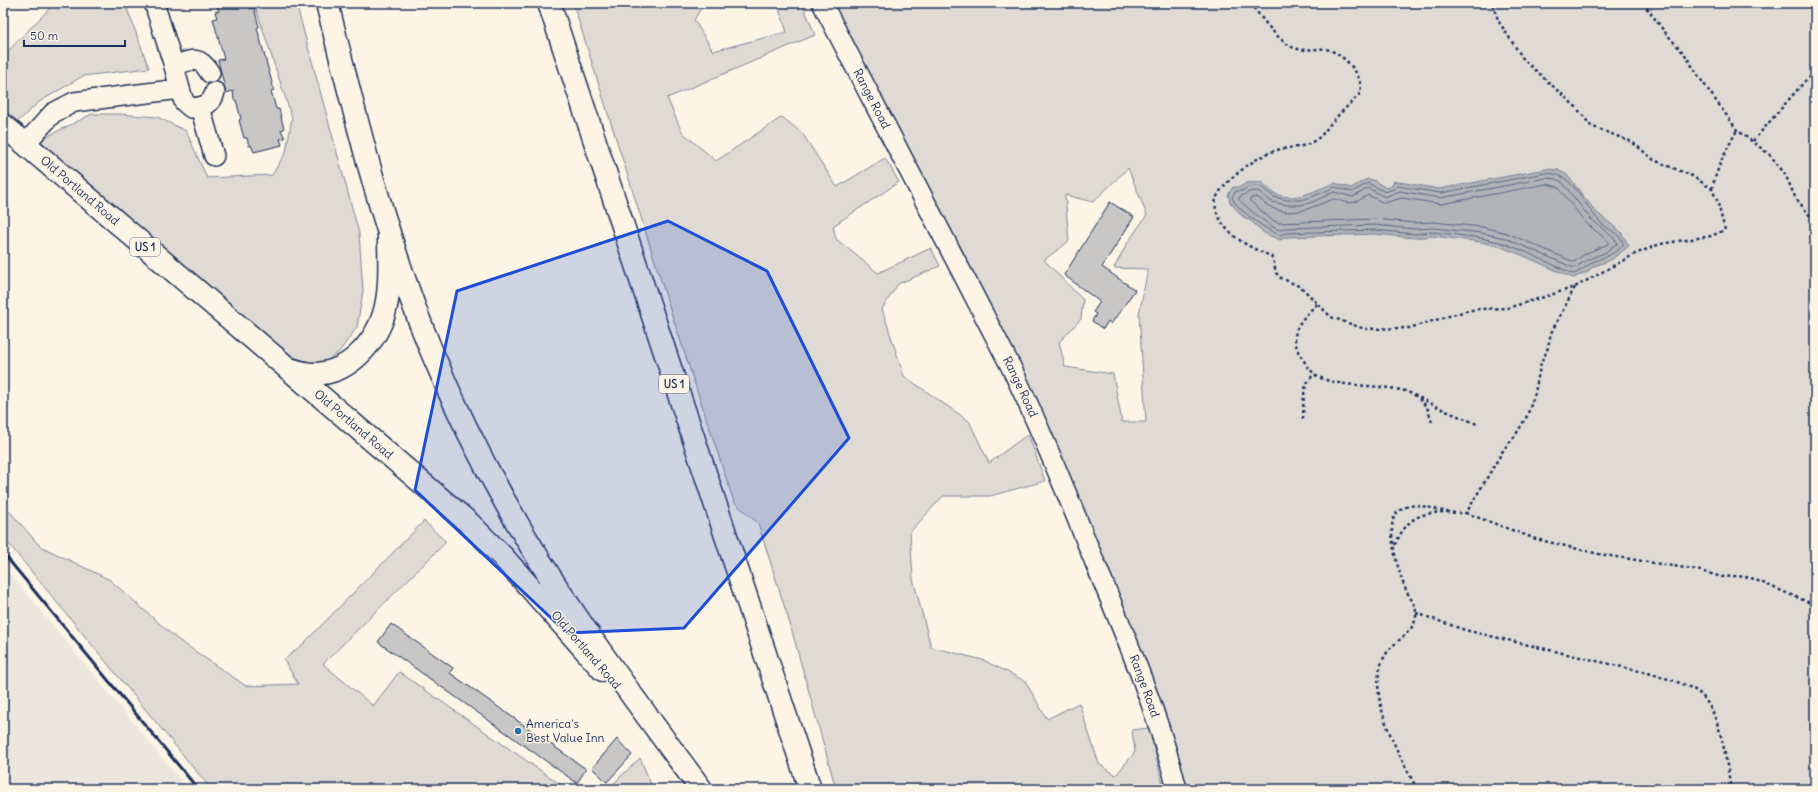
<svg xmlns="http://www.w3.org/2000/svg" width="1818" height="792" font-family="Delius,sans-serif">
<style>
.built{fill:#ece7dc}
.green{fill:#dfdbd4;stroke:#7d8599;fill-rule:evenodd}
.water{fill:#b2b4b8;stroke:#767f94}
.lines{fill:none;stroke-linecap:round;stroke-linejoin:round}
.shore{stroke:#576482;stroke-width:1}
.building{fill:#c8c7c6;stroke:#1b2f5e}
.minor-casing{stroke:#1b2f5e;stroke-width:22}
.major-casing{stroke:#1b2f5e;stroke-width:25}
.highway-casing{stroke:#1b2f5e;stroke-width:25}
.path{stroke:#1b2f5e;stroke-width:2.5;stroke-dasharray:3 3;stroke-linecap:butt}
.minor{stroke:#fcf5e5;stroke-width:19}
.major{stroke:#fcf5e5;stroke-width:22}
.highway{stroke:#fcf5e5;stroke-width:22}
.rail{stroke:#1b2f5e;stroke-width:3}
.marked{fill:#1d4ed8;fill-opacity:0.2;stroke:#1d4ed8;stroke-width:3;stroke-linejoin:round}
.poi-dot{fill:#1f6fb2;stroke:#fcf5e5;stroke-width:1.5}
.labels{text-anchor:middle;stroke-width:3;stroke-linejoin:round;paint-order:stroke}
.shield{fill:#fcf5e5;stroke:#5e6a86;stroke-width:1}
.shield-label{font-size:11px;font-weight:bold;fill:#1b2f5e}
.street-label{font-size:12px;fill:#1b2f5e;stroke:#fcf5e5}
.poi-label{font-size:12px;fill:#1b2f5e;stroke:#fcf5e5;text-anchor:start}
</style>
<rect width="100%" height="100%" fill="#fcf5e5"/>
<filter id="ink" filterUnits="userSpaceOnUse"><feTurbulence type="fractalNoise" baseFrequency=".025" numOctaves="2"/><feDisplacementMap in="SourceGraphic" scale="8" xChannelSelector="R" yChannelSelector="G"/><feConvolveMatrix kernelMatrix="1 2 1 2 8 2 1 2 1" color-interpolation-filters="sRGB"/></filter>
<g filter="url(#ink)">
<path class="built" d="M3 565 188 789H3Z"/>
<path class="green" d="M55 3H125L149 68 83 76 39 102 15 124 3 113V56Z
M254 3H296L359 233 363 291 357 327 339 352 319 366 294 357 265 336 36 142 92 114H119L157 117 186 131 207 178 272 175 286 152 292 118Z
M573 3H704L694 20 713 51 787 32 777 3H802L815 35 667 98 682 132 716 161 782 117 802 133 837 187 885 158 899 182 833 226 836 239 878 273 931 248 940 266 898 284 882 309 904 376 969 421 989 463 1028 434 1045 481 990 496H943L910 532 913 579 931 647 983 660 1025 681 1047 719 1079 703 1099 764 1116 775 1135 752 1132 730 1149 728 1164 789H836L790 624 758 523 734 502 671 312Z
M826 3H1815V789H1185L1151 689 1038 401 966 269ZM1128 168 1147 215 1128 242 1114 268 1148 269 1139 314 1146 422H1122L1113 374 1065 367 1059 342 1081 319 1083 300 1044 260 1069 241 1065 195 1093 202Z
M3 504 40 546 110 580 177 639 246 686 298 684 284 660 303 644 424 521 446 542 323 664 373 706 399 672 567 789H211L3 537Z
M640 758 653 789H579L610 787Z"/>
<path class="water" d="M1546 169 1558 170 1567 175 1596 212 1621 232 1629 246 1611 260 1592 267 1588 272 1573 278 1524 256 1501 247 1481 242 1433 236 1414 238 1375 234 1287 237 1280 240 1264 233 1251 221 1242 216 1230 202 1228 195 1233 187H1240L1246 183 1261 182C1266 185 1271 192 1276 194 1297 203 1316 189 1335 183L1351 188 1367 179 1373 180 1386 188 1392 186 1394 181 1439 189Z"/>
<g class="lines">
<path class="shore" d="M1546 173C1553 174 1558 174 1564 178 1580 189 1588 211 1602 224 1609 230 1623 235 1623 245 1611 258 1602 256 1590 264 1584 268 1580 272 1573 274L1526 252 1503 243 1481 238 1433 232 1414 234 1375 230 1286 233 1280 235C1268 231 1235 209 1232 197L1236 191H1242L1248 187 1260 186 1274 197 1287 200H1299L1309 198 1335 187 1352 192 1368 183 1385 192 1394 189 1398 186 1440 193Z
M1546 178 1556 179 1562 182 1590 218 1615 239 1617 244 1607 252 1589 259 1574 268 1505 238 1482 233 1433 228 1414 229 1375 225 1286 228C1284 228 1282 230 1280 230 1273 230 1242 204 1238 198L1249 192 1258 191 1272 202 1287 205H1300L1310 203 1334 192 1353 197 1368 188 1385 197 1400 191 1440 198Z
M1547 184 1558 187 1585 222 1608 241V244L1585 254 1574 262 1507 233 1482 227 1433 222 1414 223 1375 219 1279 223 1272 220 1249 200 1251 198 1257 197C1262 200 1265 205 1270 207 1295 219 1312 206 1334 199 1352 204 1352 205 1368 195L1384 203 1402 198 1441 204Z"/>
</g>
<path class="building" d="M229 3H249L250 9 254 8 259 27 257 28 274 90 271 91 276 109H279L284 129 281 130 285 138 280 139 282 145 254 152 251 145 249 146 247 138H244L239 120 241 119 236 100H234L233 91 226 93 218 60 224 59 213 19 217 18 215 12 219 11 217 6Z
M1110 202 1134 217 1102 267 1135 290 1111 324 1108 321 1103 329 1092 321 1096 314 1093 312 1100 302 1064 275Z
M391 624 453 668 450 673 586 769 577 783 378 642Z
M617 739 632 755 607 782 592 768Z"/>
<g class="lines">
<g class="minor-casing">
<g id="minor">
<path d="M154 3 174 66"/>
<path id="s1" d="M822 3 1011 367C1043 433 1070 502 1098 570 1128 642 1158 713 1177 789"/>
<path d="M180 89 174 66C191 60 199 54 210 73"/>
<path d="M200 107 214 156"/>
<path d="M25 144 53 113 74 102 180 89 184 102 191 108C203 107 212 105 215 92"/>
</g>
</g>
<g class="major-casing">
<g id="major">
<path id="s2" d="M3 125 469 523 503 557 603 670"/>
<path d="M289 369C296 371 305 374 313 374 352 374 381 337 387 301 391 280 389 258 389 237"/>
</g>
</g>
<g class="highway-casing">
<path id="highway" d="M327 3C356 120 385 238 431 350 469 441 518 531 574 613 614 673 658 731 701 789
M549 3 810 789"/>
</g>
<path class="path" d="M1250 3C1262 18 1274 36 1290 46 1303 54 1317 46 1330 50 1345 56 1367 78 1359 95 1350 104 1341 112 1333 121 1326 128 1324 135 1314 141 1300 150 1285 146 1271 152 1255 158 1221 183 1216 199 1214 206 1217 214 1220 219 1228 234 1242 243 1257 250 1263 253 1268 254 1273 258L1276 273 1281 278 1301 287 1331 317 1365 329 1409 328 1466 311 1479 309 1508 308 1544 297 1575 287 1635 254 1660 244 1711 236 1725 230 1717 200 1712 189 1692 176 1654 160 1632 142 1591 126 1576 107 1524 60 1499 22 1492 3
M1643 3 1664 31 1686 56 1699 77 1737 130 1770 155 1785 174 1795 197 1815 222
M1753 141 1805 81 1815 73
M1712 189C1717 167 1727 149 1737 130
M1317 304C1302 319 1288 331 1299 353 1304 361 1312 375 1321 378 1344 388 1379 384 1405 391 1416 395 1427 402 1438 407 1451 414 1464 418 1477 424
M1419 399 1427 407 1432 422
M1303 419C1304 402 1301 384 1315 374
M1466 513 1536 539 1599 554 1697 570 1722 577 1738 576 1751 578 1815 605
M1395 545C1406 520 1417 513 1444 512
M1416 613 1465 630 1652 674C1667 679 1685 683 1698 692 1721 711 1726 761 1731 789
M1417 789C1399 754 1359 687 1389 650 1398 639 1418 629 1416 612 1415 603 1409 597 1406 590 1399 575 1385 526 1396 514 1410 498 1430 509 1448 512 1453 513 1460 513 1466 513L1468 510 1504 449 1515 436 1527 416 1535 393 1541 362 1547 351 1551 333 1575 287"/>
<use href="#minor" class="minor"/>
<use href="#major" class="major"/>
<use href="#highway" class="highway"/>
<path class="rail" d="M3 553 198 789"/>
</g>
</g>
<path class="marked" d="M668 221 767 271 849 438 684 628 567 633 415 490 457 291Z"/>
<circle class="poi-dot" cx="518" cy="731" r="4"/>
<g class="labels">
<g class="shield">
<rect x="130" y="238" width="30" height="18" rx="3"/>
<rect x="659" y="375" width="30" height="18" rx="3"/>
</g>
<g class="shield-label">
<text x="145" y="251">US 1</text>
<text x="674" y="388">US 1</text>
</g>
<g class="street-label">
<text dy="4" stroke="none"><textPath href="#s1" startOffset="108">Range Road</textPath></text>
<text dy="4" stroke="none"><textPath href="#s2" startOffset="101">Old Portland Road</textPath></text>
<text dy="4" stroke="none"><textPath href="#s1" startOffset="432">Range Road</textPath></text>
<text dy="4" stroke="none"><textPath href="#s2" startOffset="461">Old Portland Road</textPath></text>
<text transform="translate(586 650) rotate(49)" y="4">Old Portland Road</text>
<text dy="4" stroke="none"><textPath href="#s1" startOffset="756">Range Road</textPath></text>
</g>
<g class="poi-label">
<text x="526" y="728">America's<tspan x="526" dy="14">Best Value Inn</tspan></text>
</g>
</g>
<rect width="1818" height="792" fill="none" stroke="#fcf5e5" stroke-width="16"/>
<rect x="8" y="8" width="1802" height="776" fill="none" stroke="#1b2f5e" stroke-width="1.5" filter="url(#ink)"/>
<path d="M24 40v6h101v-6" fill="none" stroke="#1b2f5e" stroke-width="2"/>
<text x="30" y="40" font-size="12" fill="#1b2f5e" stroke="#fcf5e5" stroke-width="3" paint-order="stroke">50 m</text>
</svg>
